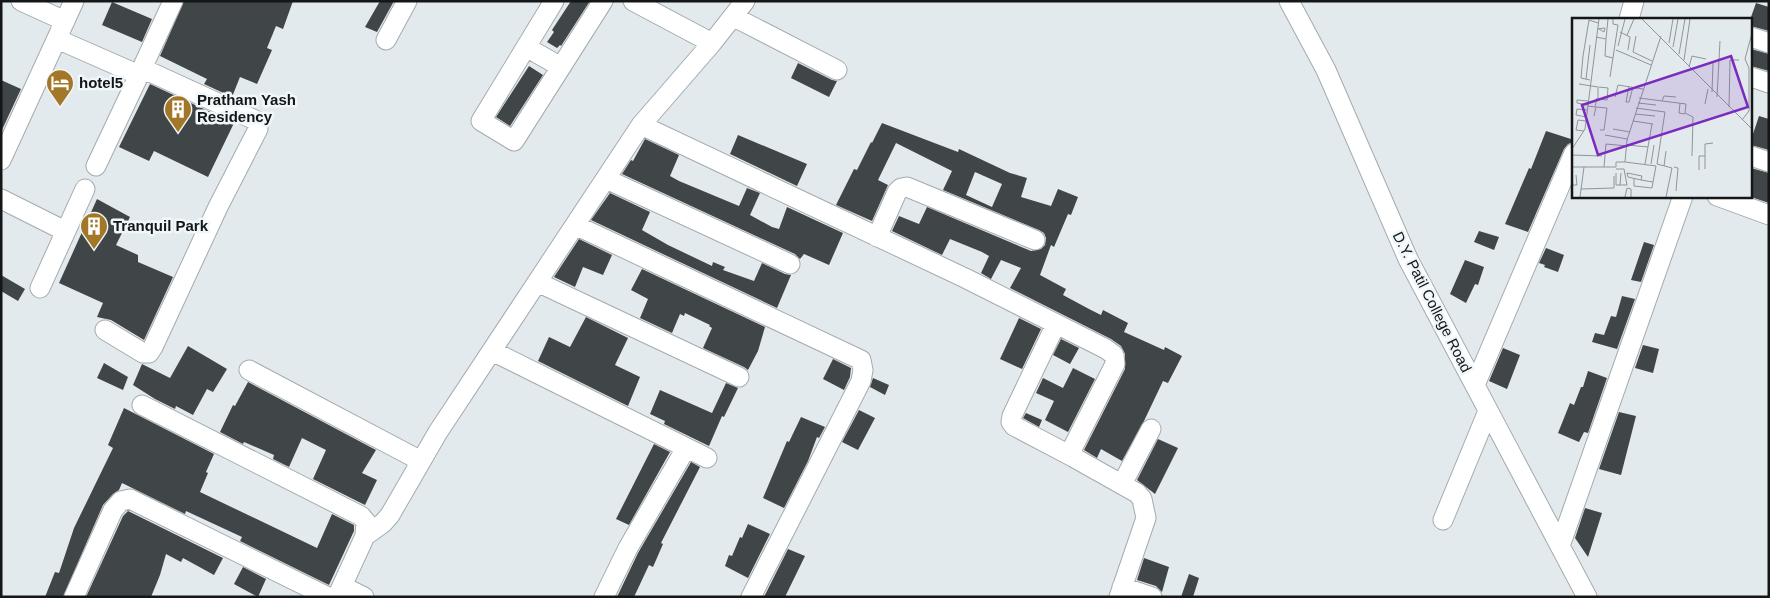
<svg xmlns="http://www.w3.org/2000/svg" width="1770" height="598" font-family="Arial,sans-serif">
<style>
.building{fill:#404548;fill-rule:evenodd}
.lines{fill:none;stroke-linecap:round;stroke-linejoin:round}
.minor-casing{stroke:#a4aaae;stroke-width:21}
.minor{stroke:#fff;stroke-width:19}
.labels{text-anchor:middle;stroke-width:5;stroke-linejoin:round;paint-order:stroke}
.poi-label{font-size:15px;font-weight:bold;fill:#141617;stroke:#f0f7fa;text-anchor:start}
.street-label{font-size:15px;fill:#141617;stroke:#f0f7fa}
.inset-road{fill:none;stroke:#909597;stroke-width:1}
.view{fill:#7b2cbf;fill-opacity:0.15;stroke:#7b2cbf;stroke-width:2.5}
.inset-edge{fill:none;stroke:#141617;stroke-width:2.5}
</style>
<rect width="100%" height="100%" fill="#e3eaed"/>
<path class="building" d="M184 1H293L283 29 276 26 267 48 272 50 257 84 240 77 232 97 204 84 207 79 160 56Z
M380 1H394L377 32 365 27Z
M571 1H590L561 46 560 45 557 48 547 42 554 32 552 30Z
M112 2 152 19 142 42 102 25Z
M1756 3 1769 7V31L1751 26V17Z
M1751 49 1769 54V71L1751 66Z
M798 63 832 80 837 81 829 97 791 78Z
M529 66 543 75 510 126 496 117Z
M1 80 21 89 1 132Z
M150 84 234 123 208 177 154 151 149 161 119 147Z
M1759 116 1769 119V150L1751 145V140Z
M882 123 958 152 959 149 1010 173 1027 178 1021 197 1051 206 1058 189 1078 197 1071 215 1068 214 1054 247 1051 245 1040 275 1066 289 1063 295 1089 309 1101 315 1103 310 1128 323 1124 332 1164 350 1165 347 1182 356 1168 383 1163 381 1144 421 1122 461 1101 449 1097 458 1084 450 1125 369V354L1121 346 1111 339 1010 288 1021 268 1001 260 991 279 981 273 989 256 982 252 950 239 942 255 892 231 899 216 919 224 927 207 1031 251 1041 249 1045 245 1046 238 1044 233 1039 230 943 190 952 171 896 143 878 180 888 185 872 221 836 205 854 169 857 170 871 142 872 143ZM975 172 1002 184 992 207 966 195Z
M1546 131 1574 140V142L1568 144 1564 149 1528 232 1505 224 1529 168 1531 169Z
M738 135 807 164 797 186 730 154Z
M645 139 679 155 670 176 679 181 739 206 747 188 760 193 750 215 772 227 779 229 787 207 843 233 829 265 804 254 800 259 795 254 622 174 631 160 633 161Z
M1751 168 1769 173V203L1751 197Z
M610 193 650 212 642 230 668 245 712 266 713 262 725 267 723 270 754 281 762 263 785 274 791 275 777 308 591 220Z
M97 199 130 217 116 245 138 255V262L173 277 144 340 111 320 97 317 103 303 59 283Z
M1479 231 1499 237 1494 250 1474 242Z
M579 239 612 255 603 275 583 267 575 287 554 277Z
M1644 242 1654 245 1641 282 1631 280Z
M1546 248 1564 255 1558 272 1544 267 1545 265 1539 263Z
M1465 260 1484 267 1478 285 1475 284 1466 303 1450 294Z
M642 269 765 327 758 351 748 370 744 367 703 348 712 328 709 326 710 325 685 313 684 316 680 314 672 333 640 318 648 299 631 290Z
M1 275 25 289 18 301 1 291Z
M1622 296 1635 299 1617 349 1592 342 1595 333 1604 335 1611 316 1616 317Z
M586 317 628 338 615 365 640 377 628 406 538 361 549 337 570 347Z
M1019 318 1041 329 1022 369 1000 359Z
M1061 339 1079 348 1070 364 1053 355Z
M1643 345 1659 349 1653 373 1635 368Z
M188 346 227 369 213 392 207 389 193 415 176 406 175 409 155 399 133 385 142 364 170 378Z
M1503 348 1520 355 1507 389 1489 381Z
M833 359 851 368 850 377 844 390 823 379Z
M104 363 128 377 123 390 97 378Z
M1073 368 1095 379 1068 432 1045 420 1054 401 1036 393 1043 378 1063 388Z
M1588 371 1607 378 1588 433 1584 432 1579 442 1558 433 1570 403 1574 405 1581 387H1583Z
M873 378 889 385 885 395 870 387Z
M248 382 376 450 362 473 377 480 365 505 313 479 326 450 302 438 289 467 273 459 274 455 244 442 243 444 220 432 233 405 235 406Z
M726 383 738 388 724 417 722 416 709 446 664 424 665 421 650 414 660 390 712 413Z
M124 408 214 454 206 472 208 473 200 492 317 548 332 514 354 525V531L329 585 240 541 242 537 186 511 185 514 122 483 119 490 113 494 103 505 63 597H45L55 572 59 573 74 528 113 448 108 445Z
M859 410 875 418 858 450 842 442Z
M1619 412 1636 416 1621 475 1599 469Z
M1026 413 1042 420 1039 427 1023 418Z
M801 417 825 427 819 438 817 437 808 461 784 508 763 498 787 441 789 442Z
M1158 439 1178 448 1155 494 1137 480Z
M654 444 670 452 629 525 616 519Z
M691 462 700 467 661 543 663 544 653 567 649 565 634 597H617L638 553Z
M1585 508 1602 513 1588 557 1575 538Z
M128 511 223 558 214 575 183 558 181 562 166 554 160 575 151 597H86L123 516Z
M748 524 770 534 748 578 725 566 729 555 732 556 740 537 742 538Z
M788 549 805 556 785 597H764Z
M1144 558 1169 567 1162 592 1156 586 1137 580Z
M243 567 266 579 258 597 234 584Z
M1189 574 1199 578 1193 597H1181Z"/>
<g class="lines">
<g class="minor-casing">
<path id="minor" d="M21 1 65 21
M554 1 481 121 514 141 603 1
M633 1 712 43
M1289 1 1326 70 1408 259 1587 597
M734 17 837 70
M1629 19 1634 1
M1751 37 1769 43
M57 39 139 75 173 1
M386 40 407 1
M526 47 561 67
M1751 77 1769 83
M641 125 965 278 1106 349 1114 355 1115 364 1071 451 1073 457 1137 493 1142 499 1146 518 1119 597
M1751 156 1769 162
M1 160 74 1
M96 166 139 75 148 71 255 120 258 124V129L218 207 153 347 149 353H143L105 330
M606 179 790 264
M1717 196 1769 215
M1 199 65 231
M575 225 861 360 863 370 861 381 751 597
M877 237 897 192 901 188 907 187 1035 240
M537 282 739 377
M40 288 85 189
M1056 324 1012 416 1011 422 1014 426 1073 457
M492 351 707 458
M249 370 421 461
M1475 385 1574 153
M142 405 361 516 366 522 365 536
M1122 484 1151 429
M1443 520 1488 411
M1560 546 1683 196
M342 586 364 597
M1122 587 1152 597
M74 597 113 510 121 501 130 499 328 597
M337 597 365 536 383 523 390 515 438 432 641 125 712 43 745 1
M604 597 628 548 686 448"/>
</g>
<use href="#minor" class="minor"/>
</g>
<defs>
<g id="hotel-pin" transform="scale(1.4375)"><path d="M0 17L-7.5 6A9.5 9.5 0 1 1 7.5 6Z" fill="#a37728" stroke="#f0f7fa"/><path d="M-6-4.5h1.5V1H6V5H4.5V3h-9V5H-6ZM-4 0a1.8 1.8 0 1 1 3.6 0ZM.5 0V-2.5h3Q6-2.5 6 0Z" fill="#fff"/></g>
<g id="building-pin" transform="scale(1.4375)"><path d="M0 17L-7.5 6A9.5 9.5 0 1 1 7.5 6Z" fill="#a37728" stroke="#f0f7fa"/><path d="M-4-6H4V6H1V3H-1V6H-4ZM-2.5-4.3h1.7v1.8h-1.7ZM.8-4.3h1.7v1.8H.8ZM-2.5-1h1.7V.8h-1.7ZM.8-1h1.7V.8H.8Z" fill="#fff"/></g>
</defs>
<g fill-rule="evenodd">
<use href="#hotel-pin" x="60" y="83"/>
<use href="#building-pin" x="178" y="109"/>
<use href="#building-pin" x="94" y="226"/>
</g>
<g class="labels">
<g class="poi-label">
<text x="79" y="88">hotel5</text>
<text x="197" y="105">Pratham Yash<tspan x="197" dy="17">Residency</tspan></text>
<text x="113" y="231">Tranquil Park</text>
</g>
<g class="street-label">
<text transform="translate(1432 302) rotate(63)" y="5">D.Y. Patil College Road</text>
</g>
</g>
<g transform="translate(1572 18)">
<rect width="180" height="180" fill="#e3eaed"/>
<path class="inset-road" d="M70 1 180 111M25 11 33 10 32 14 27 11M48 14 58 19 56 32M55 17 62 1M64 18 61 34 80 43M24 19 34 21 36 1M34 21 33 38 41 40M97 25 101 1M46 28 53 1M101 29 106 1M44 32 79 47M107 36 113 1M112 42 118 1M117 49 120 38 134 41M38 59 46 7 41 6V1M14 61 18 27M18 62 9 60 11 38 17 2 26 5M7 66 26 69M57 68 54 84H57L61 69M26 69V81L35 82 36 70 27 69M140 74 141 45M43 79 46 67 71 71M145 79 148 23M67 80 114 86 113 95 121 99 120 138M90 83 92 78 104 79M66 85 84 87M108 85 107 95 113 96M133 86 136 71M16 87 5 85V82L16 83M16 88 23 89 25 80M157 89 158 42H167M64 90 93 94 85 146 100 150 94 179M63 96 83 98M22 98 24 89 35 90 32 112H28M14 99 4 97 5 91 15 92M170 102 177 93V50L173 41 180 15M61 103 81 106M41 111 58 114M12 113 4 112 6 102 14 103M33 117 55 121M55 127 76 129M0 131 13 111 27 1M0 137 30 138M53 144 55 122 89 18M73 146 80 106M79 146 82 127M92 148 94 133M0 149H44V144H53L84 148 81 164 69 162 70 158 55 155 56 159 69 162M32 149 34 126 55 128M102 149 106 150 104 173M44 151H52L55 167H48L49 155M133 151V126L141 125M127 152V138H133M44 155V167H48M62 161V168L80 170 81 164M0 167H5L4 157M9 171 42 170V158M8 179 12 149M53 179 55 170 59 171V179"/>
<path class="view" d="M159 38 176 89 26 137 10 87Z"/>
<rect width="180" height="180" class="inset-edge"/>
</g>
<rect width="1770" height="598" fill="none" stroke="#141617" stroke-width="5"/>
</svg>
